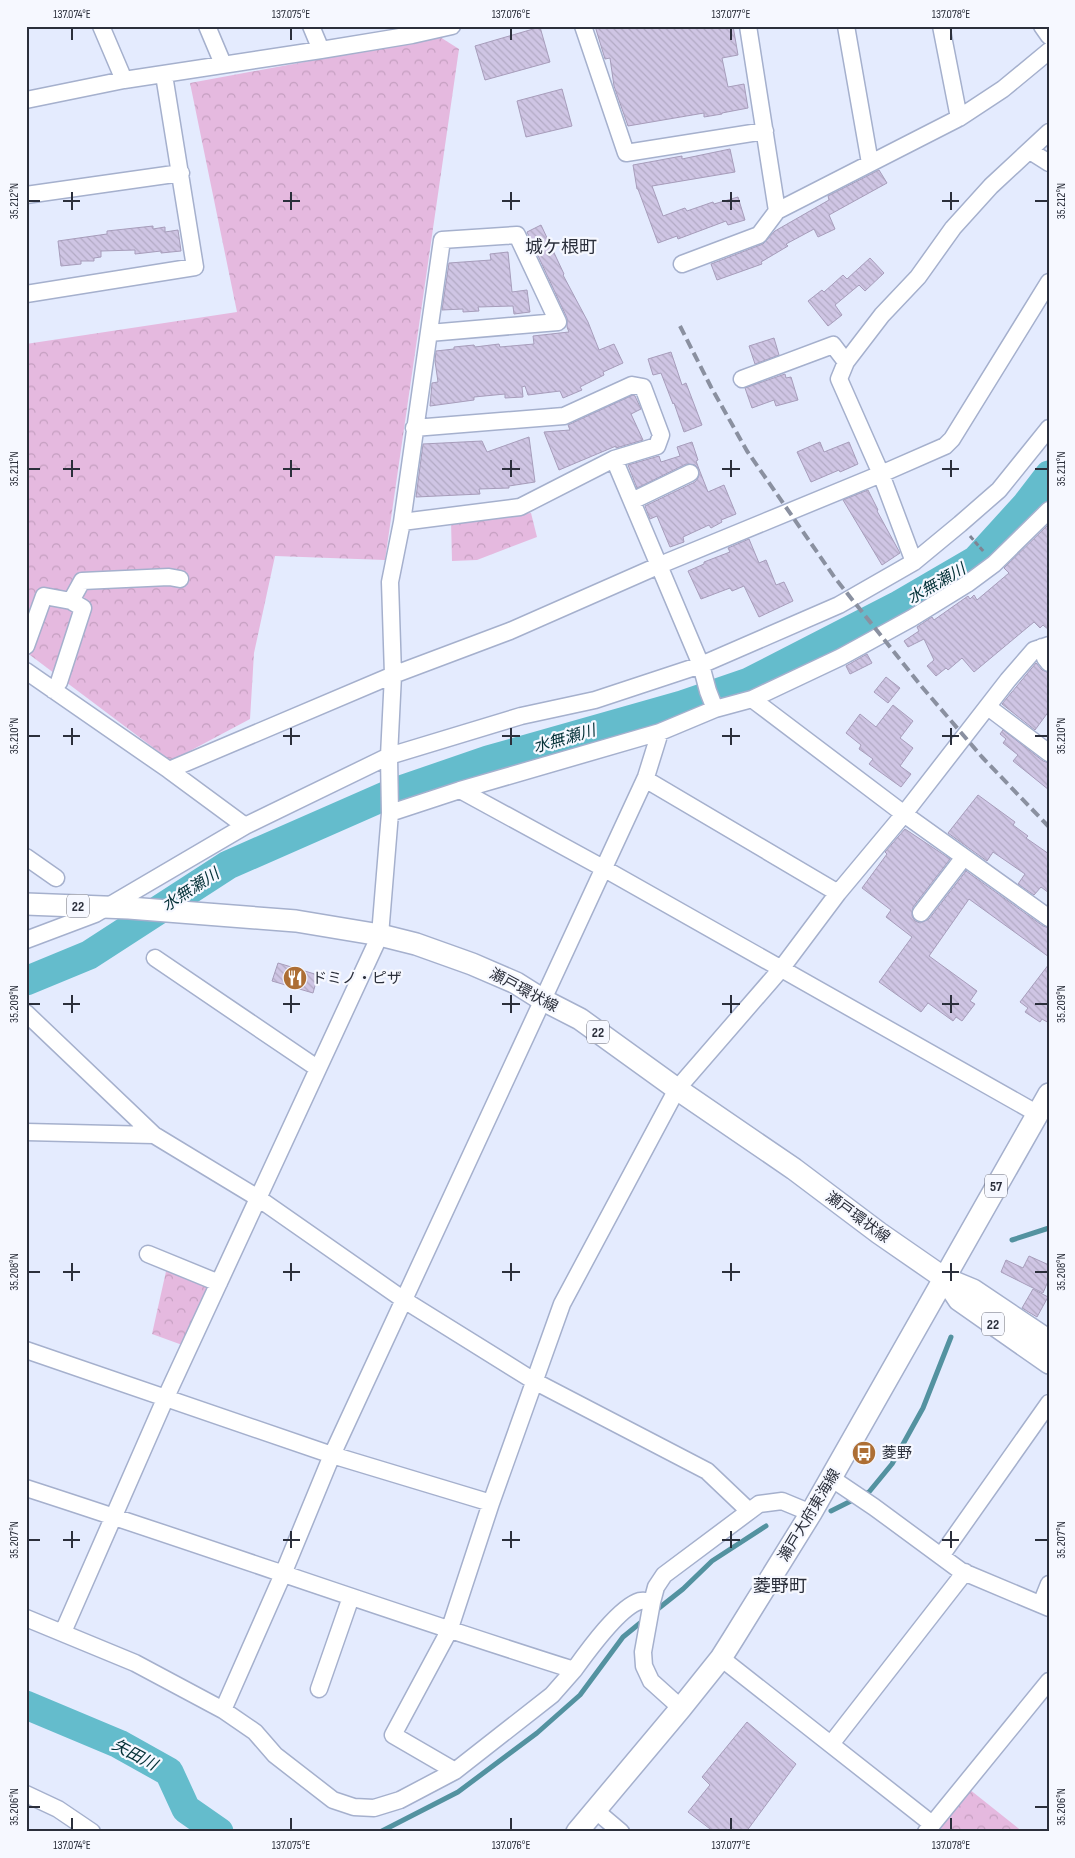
<svg xmlns="http://www.w3.org/2000/svg" width="1075" height="1858" font-family="'Sofia Sans Condensed','Noto Sans JP',sans-serif">
<style>
.forest{fill:url(#forest-crowns)}
.lines{fill:none;stroke-linecap:round;stroke-linejoin:round}
.stream{stroke:#5392a0;stroke-width:5}
.river{stroke:#64bccc;stroke-width:29}
.building{fill:url(#building-back-hatch);stroke:#a79dbb}
.minor-casing{stroke:#a5b0cd;stroke-width:19}
.major-casing{stroke:#a5b0cd;stroke-width:24}
.path{stroke:#7e8493;stroke-width:3;stroke-dasharray:5 2.5;stroke-linecap:butt}
.minor{stroke:#fff;stroke-width:16}
.major{stroke:#fff;stroke-width:21}
.rail{stroke:#8a90a0;stroke-width:4;stroke-dasharray:10 5;stroke-linecap:butt}
.ticks{fill:none;stroke:#2b2f3b;stroke-width:2}
.labels{text-anchor:middle;stroke-width:4.5;stroke-linejoin:round;paint-order:stroke}
.shield{fill:#f6f8ff;stroke:#686b76;stroke-width:1}
.shield-label{font-size:14px;font-weight:bold;fill:#2b2f3b}
.poi-label{font-size:15px;fill:#2b2f3b;stroke:#f6f8ff;text-anchor:start}
.street-label{font-size:15px;fill:#2b2f3b;stroke:#f6f8ff}
.water-label{font-size:16px;font-style:italic;fill:#033037;stroke:#f6f8ff}
.quarter-label{font-size:18px;fill:#2b2f3b;stroke:#f6f8ff}
.neatline{fill:none;stroke:#2b2f3b;stroke-width:2}
.ticks-label{font-size:12px;text-anchor:middle;fill:#2b2f3b}
</style>
<defs>
<pattern id="forest-crowns" width="20" height="18" patternUnits="userSpaceOnUse" patternTransform="scale(1.25)"><rect width="20" height="18" fill="#e5b9df"/><path d="M2 6a3 3 0 1 1 6 0M12 15a3 3 0 1 1 6 0" fill="none" stroke="#c59fc0"/></pattern>
<pattern id="building-back-hatch" width="6" height="6" patternUnits="userSpaceOnUse" patternTransform="scale(1.25)"><rect width="6" height="6" fill="#cfc5e4"/><path d="M-1 5l2 2M0 0l6 6M5-1l2 2" fill="none" stroke="#b2aac4"/></pattern>
</defs>
<rect width="100%" height="100%" fill="#e4ebfe"/>
<path class="forest" d="M440 37 459 49 385 560 275 556 254 653 250 719 171 761 26 652V344L237 312 190 83Z
M531 513 537 537 477 560 452 561 451 521Z
M167 1267 211 1284 185 1346 152 1334Z
M969 1789 1023 1832H937Z"/>
<g class="lines">
<path class="stream" d="M1012 1240 1049 1228
M831 1511 869 1492 892 1464 923 1408 951 1337
M654 1612 683 1589 712 1561 766 1526
M380 1832 458 1792 537 1733 580 1695 623 1637 645 1619"/>
<path class="river" d="M26 981 89 955 228 865 392 793 488 760 682 705 749 682 897 606 976 560 1026 505 1049 475
M26 1705 119 1744 169 1772 186 1809 219 1832"/>
</g>
<path class="building" d="M595 26H733L738 55 722 58 728 87 744 84 748 108 722 113V114L704 117V113L628 126 614 86 610 58 605 59Z
M540 27 550 62 485 80 475 46Z
M562 89 572 126 526 137 517 101Z
M730 149 735 172 652 186 663 216 685 208 687 211 713 202 714 204 738 197 745 220 728 225 726 221 678 239 677 236 658 243 638 189H637L633 165 682 156V159Z
M879 170 887 183 829 215 835 229 818 237 814 229 786 244 788 246 761 262 762 264 717 280 711 264 763 244 775 231 829 200 828 196Z
M541 225 564 274 563 275 588 322 599 350 614 344 623 363 603 372 604 375 580 387 582 390 563 398 560 391 528 395 525 386 522 387 523 397 505 398V394L474 397V400L430 406 432 383 438 382 435 361 436 351 454 349V347L474 345 475 347 499 344 500 347 534 344 533 336 569 332 567 327V318L527 232Z
M153 226V229L165 227V232L178 230 181 251 161 253V251L135 254V250L101 251V257L94 258V261H81V264L61 266 58 241 107 234V231Z
M508 252 512 292 527 290 530 312 514 314 513 306 478 307 479 311 463 312V309L442 310 449 263 491 260 490 254Z
M870 258 884 273 865 291 859 285 835 305 842 315 828 326 808 301 822 290 824 292 843 275 847 279Z
M774 338 779 355 755 364 749 346Z
M671 352 682 385 686 383 702 425 684 432 674 403 673 404 661 373 653 375 648 359Z
M785 374 786 378 791 377 798 400 776 406 774 400 752 408 745 388Z
M633 395 635 396 641 409 631 414 643 440 616 448V446L559 470 544 432 570 430 568 425Z
M529 437 535 482 509 486V488L479 489 480 494 416 497 423 444 482 441 487 452Z
M692 442 698 460 696 461 699 469 695 465 686 464 637 488 628 465 659 456 661 462 680 456 677 447Z
M820 442 824 452 849 442 858 464 840 472 839 470 811 482 797 452Z
M699 469 708 492 724 485 736 514 721 520 722 522 711 528 709 525 683 537 684 542 670 547 657 516 650 519 645 506 695 482 698 478Z
M868 490 878 510 877 511 900 553 882 565 843 500Z
M1049 524V630L1043 625 1040 628 1034 622 974 672 962 658 948 670 946 668 936 676 927 666 934 660 924 639 908 647 904 641 919 631 917 627 932 617 934 620 968 596 970 599 974 595 977 600 1009 573 1004 568Z
M749 539 759 563 766 560 776 585 784 582 793 601 759 617 744 586 732 591 730 588 701 599 688 571 704 564V562L730 552 728 548Z
M867 654 872 663 850 674 846 666Z
M1036 663 1042 670 1049 673V711L1035 730 1002 704Z
M886 677 900 688 888 703 874 692Z
M893 705 913 721 900 738 913 748 900 766 911 774 901 787 869 764 873 759 859 749 861 745 846 733 860 714 876 727Z
M1003 730 1043 761 1049 763V790L1013 761 1018 755 1003 743 1006 739 1000 734Z
M978 795 1015 822 1013 825 1028 836 1026 838 1049 854V893L1041 887 1034 895 1018 884 1025 874 993 852 987 861 948 833Z
M905 829 950 859 913 907 912 916 915 921 920 923 929 919 966 871 1043 926 1049 928V957L969 899 929 956 977 991 970 1001 975 1004 962 1021 956 1017 953 1021 928 1003 921 1012 879 982 912 937 886 917 891 910 862 888 887 854 885 852Z
M278 963 318 975 313 993 272 981Z
M1049 964V1023L1042 1019 1040 1022 1025 1012 1028 1008 1020 1002Z
M1029 1256 1049 1265V1279L1043 1293 1001 1272 1006 1260 1023 1268Z
M1033 1289 1048 1297 1037 1317 1022 1308Z
M747 1722 796 1764 746 1832H714L688 1812 710 1785 702 1777Z"/>
<g class="lines">
<g class="minor-casing">
<path id="minor" d="M101 26 124 80
M207 26 223 64
M311 26 321 50
M583 26 626 153 765 131
M748 26 777 211 959 118 1003 89 1049 51
M846 26 870 163
M941 26 959 118
M1042 26 1049 36
M26 100 124 80 321 50 412 35 452 26
M1030 151 1049 163
M26 195 181 173
M682 264 759 235 777 211
M26 294 195 267 164 75
M742 379 833 345 846 362
M414 428 564 416 632 385 643 387 661 435 657 446 614 459
M632 501 690 473
M402 522 520 507 614 459 701 665 708 691 715 709
M914 562 881 474 839 379 846 362 882 315 918 277 953 228 991 186 1049 132
M71 601 82 581 169 577 180 579
M26 646 44 596 71 601 83 608 59 682 53 690
M1042 647 1045 658 1049 663
M26 671 169 770 245 826
M752 699 904 814 1049 918
M988 707 1049 753
M169 770 393 675 510 631 660 565 881 474 945 446 952 439 1049 282
M645 779 838 893
M460 790 603 868 1038 1114
M390 813 389 756 393 675 390 582 402 522 442 240 517 235 558 322 429 333
M26 857 56 878
M921 913 964 857
M26 940 95 914 245 826 389 756 521 716 595 700 701 665 839 605 914 562 960 524 999 490 1049 428
M155 958 317 1068
M26 1013 154 1135 258 1198 404 1300 534 1381 707 1471 748 1510
M26 1132 154 1135
M148 1254 219 1283
M26 1350 332 1455 491 1503
M831 1478 874 1507 961 1571 1049 1608
M26 1488C209 1547 390 1612 574 1670 587 1652 619 1607 640 1601 644 1600 648 1601 652 1602
M941 1556 1049 1403
M1041 1604 1049 1584
M26 1618 135 1663 223 1710 255 1732 275 1755 333 1800 354 1807 374 1808 400 1800 455 1771 552 1695 574 1670
M63 1632 166 1397 380 935 390 813 460 790 660 732 715 709 752 699 841 657 912 618 967 584 994 564 1049 510
M721 1658 932 1824
M319 1689 351 1597
M681 1708 651 1681 644 1666 643 1652 652 1602 656 1587 664 1575 759 1504 782 1501 811 1513
M223 1710 283 1574 332 1455 646 777 660 732
M831 1744 965 1572
M455 1771 393 1735 449 1631 491 1503 562 1304 677 1089 781 969 838 893 904 814 1008 680 1034 650 1049 645
M26 1794 58 1809 92 1832
M595 1810 621 1832
M926 1832 1049 1681"/>
</g>
<g class="major-casing">
<path id="major" d="M26 904 129 908 296 921 380 935 416 944 472 964 516 983 543 1000 580 1019 677 1089 794 1169 879 1233 944 1278 973 1290 1049 1341
M945 1279 959 1300 1049 1363
M577 1832 681 1708 721 1658 733 1639 811 1513 1049 1094"/>
</g>
<path class="path" d="M970 536 984 552"/>
<use href="#minor" class="minor"/>
<use href="#major" class="major"/>
<path class="rail" d="M680 326 711 387 747 451 835 578 922 687 982 757 1049 827"/>
</g>
<path class="ticks" d="M72 28V40M291 28V40M511 28V40M731 28V40M951 28V40M72 192V210M291 192V210M511 192V210M731 192V210M951 192V210M28 201H40M63 201H80M283 201H300M502 201H520M722 201H740M942 201H959M1035 201H1048M72 460V477M291 460V477M511 460V477M731 460V477M951 460V477M28 469H40M63 469H80M283 469H300M502 469H520M722 469H740M942 469H959M1035 469H1048M72 728V745M291 728V745M511 728V745M731 728V745M951 728V745M28 736H40M63 736H80M283 736H300M502 736H520M722 736H740M942 736H959M1035 736H1048M72 995V1013M291 995V1013M511 995V1013M731 995V1013M951 995V1013M28 1004H40M63 1004H80M283 1004H300M502 1004H520M722 1004H740M942 1004H959M1035 1004H1048M72 1263V1281M291 1263V1281M511 1263V1281M731 1263V1281M951 1263V1281M28 1272H40M63 1272H80M283 1272H300M502 1272H520M722 1272H740M942 1272H959M1035 1272H1048M72 1531V1548M291 1531V1548M511 1531V1548M731 1531V1548M951 1531V1548M28 1540H40M63 1540H80M283 1540H300M502 1540H520M722 1540H740M942 1540H959M1035 1540H1048M28 1807H40M1035 1807H1048M72 1818V1830M291 1818V1830M511 1818V1830M731 1818V1830M951 1818V1830"/>
<defs>
<g id="restaurant-disc" transform="scale(1.25)"><circle r="9.5" fill="#ad6e34" stroke="#f6f8ff"/><path d="M-5-6h1v4h1v-4h1v4h1v-4h1v5L-1.5 .5V6h-2V.5L-5-1ZM5-6V6H3V1.5H1.5Q1.5-4 5-6Z" fill="#fff"/></g>
<g id="bus-disc" transform="scale(1.25)"><circle r="9.5" fill="#ad6e34" stroke="#f6f8ff"/><path d="M-5-6H5V4H4V6H2V4H-2V6H-4V4H-5ZM-3.5-4V0h7V-4ZM-3.5 1.2v1.5H-2V1.2ZM2 1.2v1.5H3.5V1.2Z" fill="#fff"/></g>
</defs>
<g fill-rule="evenodd">
<use href="#restaurant-disc" x="295" y="978"/>
<use href="#bus-disc" x="864" y="1453"/>
</g>
<g class="labels">
<g class="shield">
<rect x="67" y="894.5" width="22" height="23" rx="4"/>
<rect x="587" y="1020.5" width="22" height="23" rx="4"/>
<rect x="985" y="1174.5" width="22" height="23" rx="4"/>
<rect x="982" y="1312.5" width="22" height="23" rx="4"/>
</g>
<g class="shield-label">
<text x="78" y="911">22</text>
<text x="598" y="1037">22</text>
<text x="996" y="1191">57</text>
<text x="993" y="1329">22</text>
</g>
<g class="poi-label">
<text x="312" y="983">ドミノ・ピザ</text>
<text x="882" y="1458">菱野</text>
</g>
<g class="street-label">
<text transform="translate(524 990) rotate(28)" y="5">瀬戸環状線</text>
<text transform="translate(858 1217) rotate(36)" y="5">瀬戸環状線</text>
<text transform="translate(809 1515) rotate(-59)" y="5">瀬戸大府東海線</text>
</g>
<g class="water-label">
<text transform="translate(936 583) rotate(-30)" y="6">水無瀬川</text>
<text transform="translate(564 738) rotate(-16)" y="6">水無瀬川</text>
<text transform="translate(190 889) rotate(-33)" y="6">水無瀬川</text>
<text transform="translate(135 1754) rotate(28)" y="6">矢田川</text>
</g>
<g class="quarter-label">
<text x="561" y="253">城ケ根町</text>
<text x="780" y="1592">菱野町</text>
</g>
</g>
<rect width="1075" height="1858" fill="none" stroke="#f6f8ff" stroke-width="55"/>
<rect x="28" y="28" width="1020" height="1802" class="neatline"/>
<g class="ticks-label">
<text x="72" y="18">137.074°E</text>
<text x="291" y="18">137.075°E</text>
<text x="511" y="18">137.076°E</text>
<text x="731" y="18">137.077°E</text>
<text x="951" y="18">137.078°E</text>
<text transform="translate(14 201) rotate(-90)" y="4">35.212°N</text>
<text transform="translate(1061 201) rotate(-90)" y="4">35.212°N</text>
<text transform="translate(14 469) rotate(-90)" y="4">35.211°N</text>
<text transform="translate(1061 469) rotate(-90)" y="4">35.211°N</text>
<text transform="translate(14 736) rotate(-90)" y="4">35.210°N</text>
<text transform="translate(1061 736) rotate(-90)" y="4">35.210°N</text>
<text transform="translate(14 1004) rotate(-90)" y="4">35.209°N</text>
<text transform="translate(1061 1004) rotate(-90)" y="4">35.209°N</text>
<text transform="translate(14 1272) rotate(-90)" y="4">35.208°N</text>
<text transform="translate(1061 1272) rotate(-90)" y="4">35.208°N</text>
<text transform="translate(14 1540) rotate(-90)" y="4">35.207°N</text>
<text transform="translate(1061 1540) rotate(-90)" y="4">35.207°N</text>
<text transform="translate(14 1807) rotate(-90)" y="4">35.206°N</text>
<text transform="translate(1061 1807) rotate(-90)" y="4">35.206°N</text>
<text x="72" y="1849">137.074°E</text>
<text x="291" y="1849">137.075°E</text>
<text x="511" y="1849">137.076°E</text>
<text x="731" y="1849">137.077°E</text>
<text x="951" y="1849">137.078°E</text>
</g>
</svg>
